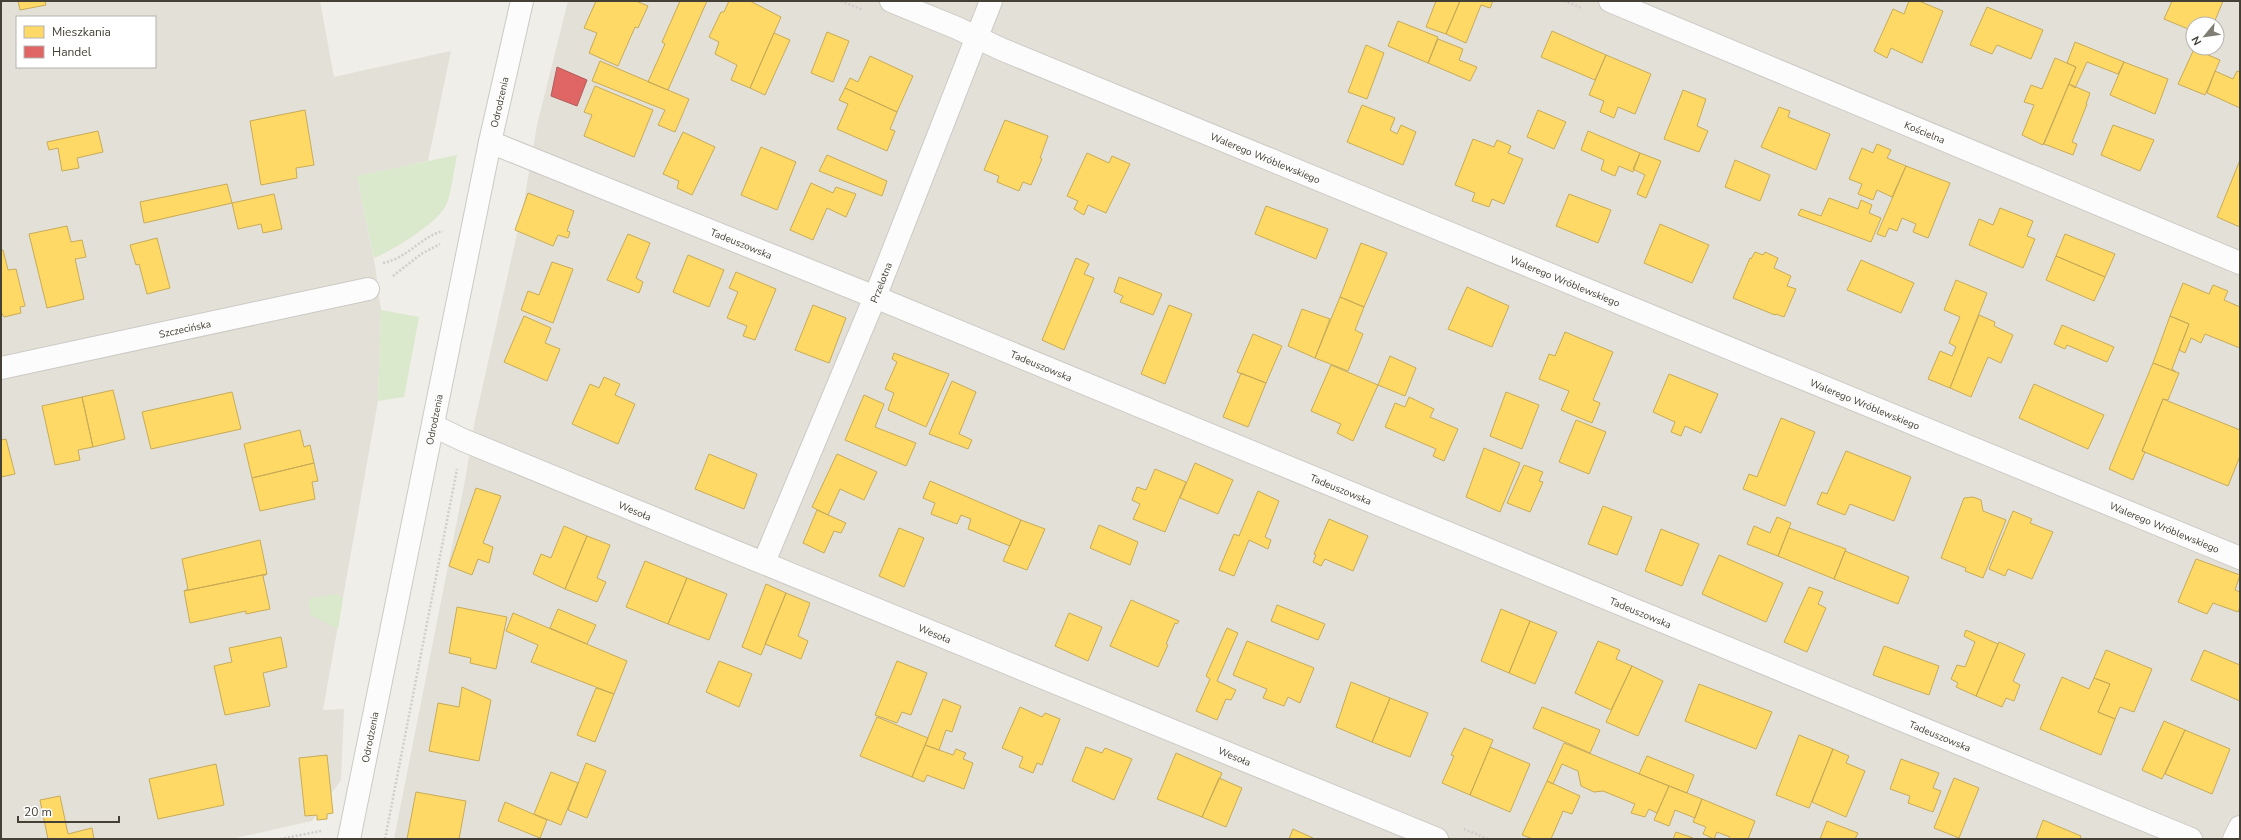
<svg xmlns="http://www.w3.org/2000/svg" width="2241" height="840" font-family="'Nunito Sans',sans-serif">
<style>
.residential{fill:#e3e0d7;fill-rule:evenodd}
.green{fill:#dae8cb}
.homes{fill:#ffd966;stroke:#c7ab58}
.shops{fill:#e06666;stroke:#b15b58}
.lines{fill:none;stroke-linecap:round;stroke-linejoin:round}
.minor-casing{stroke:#cbcac5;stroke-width:24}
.path{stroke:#d0cecb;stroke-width:2.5;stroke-dasharray:2 2;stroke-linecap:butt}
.minor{stroke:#fdfcfc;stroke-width:22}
.labels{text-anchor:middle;stroke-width:4;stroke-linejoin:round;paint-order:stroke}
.street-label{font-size:10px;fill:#444036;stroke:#fff}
</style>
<rect width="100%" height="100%" fill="#efeee9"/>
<path class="residential" d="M1 1H320L334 77 451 51 428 161 357 176 375 265 381 310 378 401 323 710 344 709 341 780 312 821 231 839H1ZM17 17H155V67H17Z
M568 1H2240V839H394L466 475 475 420 523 207 537 125ZM2193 24H2217V48H2193Z"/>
<path class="green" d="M457 155C454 170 452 188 447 203 439 223 393 250 374 258L357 176Z
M381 310 419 317 404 397 378 401Z
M337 594 343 598 338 629 311 615 308 599Z"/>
<path class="homes" d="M18 1H45L46 5 20 10Z
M596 1H636L648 6 638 28 635 27 618 66 589 53 597 33 584 28Z
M680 1H707L668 90 648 82 665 44 662 42Z
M729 1H750L781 17 750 88 731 80 737 65 715 54 719 42 709 37 721 12H724Z
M1436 1H1460L1446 34 1426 27Z
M1460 1H1493L1490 8 1481 5 1466 43 1446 34Z
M1909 1H1919L1943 11 1922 63 1891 48 1887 58 1874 51 1893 9 1904 14Z
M2172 1H2223L2214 23 2193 24V31L2164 19Z
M1987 7 2043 30 2031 59 1997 45 1992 54 1970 45Z
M1398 21 1438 37 1428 63 1388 46Z
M1552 31 1606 55 1595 80 1541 57Z
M827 32 849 41 833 82 811 73Z
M774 33 790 40 765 95 750 88Z
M1438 39 1463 49 1459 60 1477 67 1470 81 1428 63Z
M2075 42 2124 62 2118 74 2087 62 2075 88 2069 84 2076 67 2067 63Z
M1366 45 1384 53 1367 99 1348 92Z
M2194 49 2220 60 2205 95 2178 84Z
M1606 55 1651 74 1635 114 1618 107 1614 118 1600 112 1604 101 1589 95Z
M870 56 913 76 897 112 845 88 850 78 858 82Z
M2055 58 2076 67 2043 145 2022 135 2034 105 2024 102 2031 85 2042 89Z
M600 61 689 99 675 132 658 125 665 110 592 81Z
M2124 62 2168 79 2155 114 2110 95Z
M2215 71 2233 79 2237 71 2240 72V108L2207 93Z
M2069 84 2090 93 2086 104H2087L2072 142 2077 144 2073 155 2044 144Z
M595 86 653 110 634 157 584 136 592 115 584 112Z
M845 88 897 112 890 129 895 131 887 151 837 129 848 104 839 100Z
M1683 90 1706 99 1697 126 1708 131 1699 152 1664 139Z
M1362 105 1395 118 1390 130 1397 134 1401 125 1416 132 1403 165 1347 142Z
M1779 107 1790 111 1788 117 1830 134 1816 170 1761 147Z
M305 110 314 165 296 168 297 178 261 185 250 121Z
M1538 110 1566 122 1554 149 1527 137Z
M1005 120 1048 136 1040 158 1042 159 1031 185 1023 182 1019 191 997 182 999 176 984 170Z
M2113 125 2154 140 2140 171 2101 155Z
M98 131 103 152 77 158 79 168 62 171 58 148 49 150 47 142Z
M1588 131 1640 153 1633 172 1619 166 1615 176 1601 170 1604 160 1581 150Z
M683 132 715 147 692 195 677 188 679 181 663 174Z
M1473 139 1494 147 1497 140 1511 146 1508 153 1523 159 1504 204 1492 199 1489 207 1472 201 1475 193 1455 185Z
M1877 144 1891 150 1887 158 1906 166 1892 197 1877 190 1873 200 1858 194 1862 184 1849 179 1862 148 1873 153Z
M761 147 796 162 777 210 741 195Z
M1087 153 1109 163 1112 156 1130 164 1106 213 1088 205 1084 215 1074 209 1078 201 1067 196Z
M1640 153 1661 161 1646 198 1637 194 1645 175 1633 169Z
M827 155 887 181 882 196 819 171Z
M1735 160 1770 175 1760 201 1725 187Z
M2240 160V227L2217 217Z
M1906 166 1950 183 1928 238 1913 232 1916 224 1902 218 1897 231 1889 228 1885 237 1877 234Z
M811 183 833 193 836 187 856 194 846 217 827 208 813 240 790 230Z
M227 184 232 203 144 223 140 202Z
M528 193 574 211 567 231 570 232 568 238 558 235 553 246 515 230Z
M274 194 282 229 263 233 261 224 238 229 232 203Z
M1569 194 1611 210 1598 243 1556 226Z
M1829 198 1858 209 1861 200 1872 205 1869 213 1881 218 1871 242 1798 215 1801 209 1821 216Z
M1266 206 1328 229 1316 259 1255 234Z
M2000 208 2033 221 2027 236 2035 239 2023 268 1969 245 1979 219 1993 225Z
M1660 224 1709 245 1692 283 1644 263Z
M67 226 71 242 82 240 86 257 75 259 84 299 47 308 29 234Z
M628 234 650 243 636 278 643 282 639 293 607 280Z
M2065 234 2115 254 2105 277 2056 256Z
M157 238 170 288 147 294 139 264 136 265 130 245Z
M1361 243 1387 253 1364 307 1340 297Z
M1 250H3L8 270 16 269 25 306 20 307 21 313 4 317 1 312Z
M1755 252 1763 255 1765 252 1778 258 1774 268 1791 276 1787 286 1796 289 1784 317 1776 314 1775 315 1733 298 1750 258 1751 259Z
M688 255 724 270 709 307 673 292Z
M2056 256 2105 277 2094 301 2046 280Z
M1076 258 1089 264 1084 274 1094 278 1064 350 1042 340Z
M1861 260 1914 283 1901 313 1847 290Z
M552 262 573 269 553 323 521 310 528 291 539 295Z
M736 272 776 289 755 340 743 336 747 326 727 318 738 292 729 288Z
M1119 277 1162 294 1153 315 1120 302 1123 296 1114 292Z
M1956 280 1987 293 1950 388 1928 379 1940 351 1952 356 1956 347 1949 343 1960 317 1944 310Z
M2183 283 2209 294 2213 285 2228 291 2224 300 2240 307V348L2205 334 2201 343 2191 338 2185 353 2179 350 2189 324 2170 316Z
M1467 287 1509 306 1492 347 1448 329Z
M1340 297 1364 307 1355 330 1363 334 1348 371 1315 358Z
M813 305 846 318 829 363 795 350Z
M1169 305 1192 314 1165 384 1141 374Z
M1302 309 1330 319 1315 358 1288 346Z
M1979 315 1995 322 1994 326 2013 335 2001 363 1988 357 1971 397 1950 388Z
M524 316 551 328 545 343 560 349 547 381 504 362Z
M2170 316 2189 324 2172 369 2176 372 2153 363Z
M2062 325 2114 347 2107 362 2067 345 2065 349 2054 344Z
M1565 332 1613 352 1593 400 1600 403 1592 423 1561 410 1569 391 1539 379 1549 354 1555 356Z
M1253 334 1282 346 1266 383 1237 372Z
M894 353 949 374 926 427 888 410 894 393 885 389 897 362 892 359Z
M1390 356 1416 368 1405 396 1378 385Z
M2153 363 2179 373 2168 400 2163 399 2142 451 2145 452 2133 480 2109 469Z
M1331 365 1378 385 1353 441 1337 433 1341 424 1311 411Z
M1241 373 1266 383 1248 427 1223 417Z
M1669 374 1718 394 1701 433 1685 426 1681 436 1671 432 1675 422 1653 412Z
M604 377 620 384 615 395 635 404 618 444 572 424 590 384 599 388Z
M952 381 976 392 959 434 972 440 968 449 929 434Z
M2034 384 2104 415 2088 449 2019 418Z
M113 390 125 439 93 447 82 397Z
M232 392 241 429 151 449 142 412Z
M1506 392 1539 405 1522 449 1490 436Z
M864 395 884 404 875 427 916 443 906 466 845 440Z
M82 397 93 447 78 450 80 460 55 465 42 406Z
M1409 397 1434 409 1430 417 1458 429 1444 461 1433 456 1436 449 1385 427 1395 403 1405 407Z
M2163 399 2240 430V456L2228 486 2142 451Z
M1781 418 1815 432 1785 506 1743 489 1749 474 1757 477Z
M1576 420 1606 432 1589 474 1559 462Z
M300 430 304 447 310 445 314 463 252 478 244 444Z
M6 439 15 474 1 477V440Z
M1484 448 1520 463 1500 512 1466 497Z
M1846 451 1911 477 1894 521 1850 504 1845 515 1817 504 1822 492 1827 494Z
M709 454 757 474 744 509 695 489Z
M837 454 877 472 864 500 840 489 828 515 812 507Z
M314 463 318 481 312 482 315 499 260 511 252 478Z
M1195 463 1233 480 1218 514 1180 498Z
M1524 465 1543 472 1539 481 1543 482 1530 512 1507 503Z
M1155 469 1186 482 1165 532 1133 519 1140 504 1132 500 1137 487 1146 490Z
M930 481 1021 520 1010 546 968 529 971 519 961 515 957 524 931 514 935 503 923 498Z
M476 488 501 496 483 543 493 547 489 563 478 559 472 575 449 566Z
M1258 491 1279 501 1265 537 1271 540 1268 549 1249 540 1234 576 1219 570 1234 534 1239 536Z
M1973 497 1981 500 1983 511 2006 520 1983 578 1965 571 1966 568 1941 558 1964 498Z
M1603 506 1632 517 1617 555 1588 544Z
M817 510 846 523 841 533 834 531 824 553 803 543Z
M2013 511 2032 519 2030 523 2053 532 2032 579 2008 569 2005 576 1989 569Z
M1777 517 1791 523 1778 556 1747 544 1754 526 1770 533Z
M1329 519 1368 536 1353 571 1325 559 1321 566 1313 562 1316 555 1314 554Z
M1021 520 1045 529 1027 570 1003 561Z
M1099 525 1138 542 1130 565 1090 548Z
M564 526 587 536 565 589 533 574 541 554 551 558Z
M899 528 924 538 904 587 879 576Z
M1789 528 1846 549 1834 579 1778 556Z
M1661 529 1699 544 1682 586 1645 571Z
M587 536 610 545 597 578 606 582 597 602 565 589Z
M260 540 267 574 184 591 188 589 182 559Z
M1845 551 1909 577 1898 604 1834 579Z
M1719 555 1783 583 1766 622 1702 594Z
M2196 559 2240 575 2235 590 2240 592V607L2238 612 2213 603 2207 614 2178 602Z
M645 561 687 578 668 624 626 607Z
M267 574 263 576 270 609 246 614V611L190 623 184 591Z
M687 578 727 594 709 640 668 624Z
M766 584 786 593 761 655 742 647Z
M1809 587 1823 592 1818 604 1826 608 1807 652 1784 642Z
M786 593 810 603 798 636 808 641 801 659 765 644Z
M1131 600 1179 621 1177 624 1175 623 1166 644 1168 645 1158 667 1110 646Z
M1277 605 1325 624 1318 640 1271 621Z
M457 607 507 617 496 669 470 663 471 658 449 653Z
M558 609 596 625 587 644 550 628Z
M1501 609 1530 621 1509 673 1481 661Z
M513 613 627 661 614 694 531 662 538 645 506 631Z
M1069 613 1102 627 1088 661 1055 646Z
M1530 621 1557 632 1535 684 1509 673Z
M1227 628 1238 633 1217 681 1236 690 1231 700 1226 699 1217 720 1196 711 1210 679 1206 676Z
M1966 630 1998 644 1976 696 1956 687 1958 683 1951 679 1957 665 1965 667 1975 642 1964 636Z
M281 637 287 667 263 673 270 706 225 715 214 666 232 662 229 648Z
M1247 641 1314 668 1300 703 1288 697 1284 706 1263 698 1267 689 1233 675Z
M1598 641 1620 650 1616 659 1632 666 1611 710 1575 693Z
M1999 642 2025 654 2013 681 2020 685 2014 701 2006 698 2002 707 1976 696Z
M1884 646 1939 666 1929 695 1873 675Z
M2106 650 2152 669 2134 712 2120 707 2115 719 2098 712 2110 684 2094 678Z
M2204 650 2240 665V701L2191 680Z
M719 661 752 674 739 707 706 692Z
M897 661 927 673 911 715 902 712 897 723 875 715Z
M1632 666 1663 681 1638 736 1606 722Z
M2062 677 2089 689 2094 678 2110 684 2098 712 2115 719 2101 755 2040 729Z
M1351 682 1390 698 1372 742 1336 727Z
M1699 684 1772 712 1756 749 1685 721Z
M462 687 491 700 479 761 429 751 438 703 459 707Z
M596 688 614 694 595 742 577 735Z
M1390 698 1428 713 1410 757 1372 742Z
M943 699 961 706 952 732 946 730 939 750 925 745Z
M1020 707 1042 717 1045 713 1060 719 1042 765 1037 763 1033 773 1019 767 1023 757 1002 748Z
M1542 707 1600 730 1590 753 1533 728Z
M877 717 928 738 912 777 860 756Z
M2164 721 2185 730 2162 779 2142 770Z
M1464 728 1493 740 1470 795 1442 783 1454 756 1451 755Z
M2185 730 2230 749 2212 794 2165 774Z
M1799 735 1833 749 1809 808 1776 795Z
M1564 743 1669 786 1657 813 1649 809 1645 817 1631 813 1635 804 1603 791 1594 792 1581 786 1578 771 1562 764 1553 784 1547 781Z
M925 745 953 755 956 749 966 753 963 759 973 763 964 789 927 775 924 782 912 777Z
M1086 747 1102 753 1105 748 1132 759 1114 800 1072 781Z
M1490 747 1530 764 1510 812 1470 795Z
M1833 749 1849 756 1846 763 1865 771 1846 817 1812 802Z
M1176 753 1222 773 1202 817 1157 799Z
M327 755 333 813 327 814V819L317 820V815L305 816 299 758Z
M1647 756 1694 775 1687 793 1639 774Z
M1901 759 1939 773 1933 788 1941 791 1933 812 1908 803 1910 796 1890 789Z
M586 763 606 771 587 818 568 810Z
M216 764 224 805 158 819 149 779Z
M551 772 578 783 561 825 534 814Z
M1219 778 1242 788 1226 827 1202 817Z
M1954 778 1979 788 1959 838 1934 828Z
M1547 781 1580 796 1572 814 1563 811 1551 839H1533L1522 835Z
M1669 786 1702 799 1695 818 1675 810 1669 826 1654 820Z
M416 792 466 801 459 839H407Z
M60 796 68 834 92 828 94 839H48L40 800Z
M1702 799 1755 821 1748 839H1729L1730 837 1717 832 1714 839 1703 834 1706 827 1693 822Z
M505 802 547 820 540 838 498 821Z
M2043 820 2081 836 2080 839H2036Z
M1827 821 1858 833 1855 839H1820Z
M1293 829 1313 838 1312 839H1289Z
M1676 832 1693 838 1692 839H1673Z"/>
<path class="shops" d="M557 67 587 80 577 106 551 96Z"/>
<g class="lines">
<g class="minor-casing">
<g id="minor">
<path id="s1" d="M891 1 957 28 1001 49 2240 558"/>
<path id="s2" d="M1610 1 2240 263"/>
<path id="s3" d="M490 142 875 297 2191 839"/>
<path id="s4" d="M1 368 368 289"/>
<path id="s5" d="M434 426 463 440 1437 839"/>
<path id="s6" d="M764 562 875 297 991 1"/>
<path id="s7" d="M349 839 490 142 522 1"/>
<path d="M2234 839 2240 827"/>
</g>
</g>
<path class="path" d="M841 1 863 10
M1564 1 1582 8
M383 263C408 258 422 236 443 231
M393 276 421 254 440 244
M1464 829 1488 839
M280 839 321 831
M385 839 457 469"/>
<use href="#minor" class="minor"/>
</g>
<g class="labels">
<g class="street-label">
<text dy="4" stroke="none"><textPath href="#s7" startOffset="752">Odrodzenia</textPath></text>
<text dy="4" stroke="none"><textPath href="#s2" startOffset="341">Kościelna</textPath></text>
<text dy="4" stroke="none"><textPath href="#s1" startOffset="406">Walerego Wróblewskiego</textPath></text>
<text dy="4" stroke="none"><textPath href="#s3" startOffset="271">Tadeuszowska</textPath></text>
<text dy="4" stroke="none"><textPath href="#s1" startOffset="730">Walerego Wróblewskiego</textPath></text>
<text dy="4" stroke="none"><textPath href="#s6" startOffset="303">Przelotna</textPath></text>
<text dy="4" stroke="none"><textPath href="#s4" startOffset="188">Szczecińska</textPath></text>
<text dy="4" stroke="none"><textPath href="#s3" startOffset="595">Tadeuszowska</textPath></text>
<text dy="4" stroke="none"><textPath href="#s1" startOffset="1054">Walerego Wróblewskiego</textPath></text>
<text dy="4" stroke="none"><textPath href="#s7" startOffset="428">Odrodzenia</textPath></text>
<text dy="4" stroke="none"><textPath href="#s3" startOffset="919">Tadeuszowska</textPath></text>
<text dy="4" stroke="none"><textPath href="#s5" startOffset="218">Wesoła</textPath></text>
<text dy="4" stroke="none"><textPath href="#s1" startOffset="1378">Walerego Wróblewskiego</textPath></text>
<text dy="4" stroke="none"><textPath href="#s3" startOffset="1243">Tadeuszowska</textPath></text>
<text dy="4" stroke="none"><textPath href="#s5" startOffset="542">Wesoła</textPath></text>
<text dy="4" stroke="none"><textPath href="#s3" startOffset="1567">Tadeuszowska</textPath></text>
<text dy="4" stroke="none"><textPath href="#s7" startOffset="104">Odrodzenia</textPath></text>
<text dy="4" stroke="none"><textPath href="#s5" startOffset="866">Wesoła</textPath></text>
</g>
</g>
<rect width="2241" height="840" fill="none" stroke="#444036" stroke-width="4"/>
<rect x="16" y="16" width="140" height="52" fill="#ffffff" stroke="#b4b3af"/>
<rect x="24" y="26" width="20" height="12" fill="#ffd966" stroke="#b4b3af"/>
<text x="52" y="36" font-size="12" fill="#444036">Mieszkania</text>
<rect x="24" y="46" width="20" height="12" fill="#e06666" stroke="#b4b3af"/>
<text x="52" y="56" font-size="12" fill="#444036">Handel</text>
<g transform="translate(2205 36) rotate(241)"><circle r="19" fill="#ffffff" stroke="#b4b3af"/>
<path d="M0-3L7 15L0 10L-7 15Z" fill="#807d75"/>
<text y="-6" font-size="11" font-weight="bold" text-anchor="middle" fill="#444036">N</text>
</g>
<path d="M18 816v6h101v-6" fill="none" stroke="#444036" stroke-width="2"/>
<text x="24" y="816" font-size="12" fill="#444036" stroke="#ffffff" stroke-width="3" paint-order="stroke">20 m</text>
</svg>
